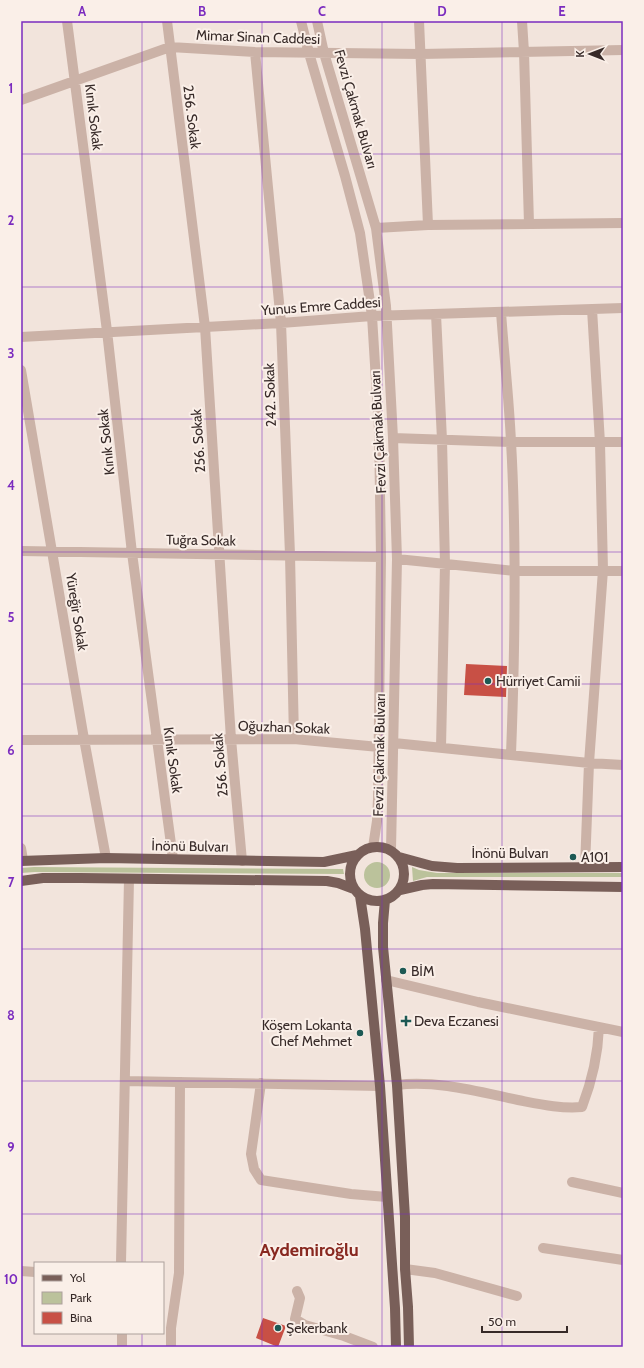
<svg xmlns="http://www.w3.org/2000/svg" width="644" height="1368" font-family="Cabin,sans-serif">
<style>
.green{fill:#bbc29b}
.building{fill:#c85045}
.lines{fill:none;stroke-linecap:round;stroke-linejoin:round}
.minor{stroke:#cbb2a7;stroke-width:10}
.major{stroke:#795f59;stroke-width:10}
.grid{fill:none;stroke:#7b2cbf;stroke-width:1;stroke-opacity:0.55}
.poi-dot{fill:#1d5954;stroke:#faefe8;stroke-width:1.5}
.labels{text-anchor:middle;stroke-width:4;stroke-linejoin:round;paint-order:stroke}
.street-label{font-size:14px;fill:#372a28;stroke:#faefe8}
.poi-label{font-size:14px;fill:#372a28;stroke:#faefe8;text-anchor:start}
.district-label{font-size:18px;font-weight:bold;fill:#882820;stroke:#faefe8}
.neatline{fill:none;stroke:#7b2cbf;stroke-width:1.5}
.grid-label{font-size:13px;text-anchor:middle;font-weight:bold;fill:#7b2cbf}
</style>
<rect width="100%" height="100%" fill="#f2e4dc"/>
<path class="green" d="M364 875a13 13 0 1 1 26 0a13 13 0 1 1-26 0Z
M34 867 343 869 344 874 35 872 21 873V868Z
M412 867 419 870 437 873H623V877H427L413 881Z"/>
<path class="building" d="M466 664 507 666 506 697 464 695Z
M263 1318 286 1326 278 1347 256 1338Z"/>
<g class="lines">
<path class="minor" d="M67 21 107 331 132 553 173 859
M167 21 205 327 231 739 242 861
M301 21 309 53 345 176 360 233 372 316 379 430 381 557 378 799 377 821 373 847
M317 21 324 53 376 228 386 306 393 438 397 559 391 850
M419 21 428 225
M522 21 524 52 529 224
M255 52 281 323 290 555 294 739
M21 100 170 47 255 52 421 54 623 50
M376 228 428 225 623 223
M501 312C504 355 509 399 511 442 517 546 515 650 511 754
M436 314 442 440 445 564 441 747
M21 337 281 323 372 316 623 308
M21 370 84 739 106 858
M393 438 511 442H623
M21 551 381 557
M397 559 515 571H623
M21 740 294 739 379 747
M394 743 589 763 623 765
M21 848 23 860
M585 867 589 763 603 570 600 443 592 309
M386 980 478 1002 623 1032
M125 1081 380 1086
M261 1083 251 1154 254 1169 261 1180 351 1194 387 1197
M397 1085C437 1080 479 1092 518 1100 539 1104 561 1109 582 1107 592 1081 598 1054 599 1027
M572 1182 623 1193
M543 1248 623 1260
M121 1263 129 879
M405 1269 435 1273 517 1296
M21 1271 35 1272
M297 1291 300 1298 295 1319 305 1325 344 1336 373 1347
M122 1333V1347
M171 1347V1328L179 1273 180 1082"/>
<path class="major" d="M350 874a27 27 0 1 1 54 0a27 27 0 1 1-54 0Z
M399 857 432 866 457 868 623 867
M21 861 106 858 324 862 357 855
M21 881 43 878H81L327 881 338 883 354 889
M400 890 422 885 433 884 623 887
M360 896 365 929 380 1086 395 1308 396 1347
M385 900 383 923V947L397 1085 405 1217V1269L408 1307 409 1347"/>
</g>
<path class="grid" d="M142 21V1263M262 21V1347M382 21V1347M502 21V1347M21 154H623M21 287H623M21 419H623M21 552H623M21 684H623M21 816H623M21 949H623M21 1081H623M21 1214H623M142 1333V1347"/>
<g class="poi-dot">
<circle cx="488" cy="681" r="4"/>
<circle cx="573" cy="857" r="4"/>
<circle cx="403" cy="971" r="4"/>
<path d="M404 1015h4v4h4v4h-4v4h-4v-4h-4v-4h4z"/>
<circle cx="360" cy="1033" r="4"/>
<circle cx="278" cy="1328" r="4"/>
</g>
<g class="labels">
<g class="street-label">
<text transform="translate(258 37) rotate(2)" y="5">Mimar Sinan Caddesi</text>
<text transform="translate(356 109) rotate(74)" y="5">Fevzi Çakmak Bulvarı</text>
<text transform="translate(94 117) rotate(83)" y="5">Kınık Sokak</text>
<text transform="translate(192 117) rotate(83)" y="5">256. Sokak</text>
<text transform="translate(321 306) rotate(-4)" y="5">Yunus Emre Caddesi</text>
<text transform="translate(270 395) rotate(-92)" y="5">242. Sokak</text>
<text transform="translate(378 432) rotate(-93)" y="5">Fevzi Çakmak Bulvarı</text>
<text transform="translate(198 441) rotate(-94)" y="5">256. Sokak</text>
<text transform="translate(106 442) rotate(-96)" y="5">Kınık Sokak</text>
<text transform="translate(201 540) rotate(1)" y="5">Tuğra Sokak</text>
<text transform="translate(77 612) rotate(81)" y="5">Yüreğir Sokak</text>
<text transform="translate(284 727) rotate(2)" y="5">Oğuzhan Sokak</text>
<text transform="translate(379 755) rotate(-89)" y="5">Fevzi Çakmak Bulvarı</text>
<text transform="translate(173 760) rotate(82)" y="5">Kınık Sokak</text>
<text transform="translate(220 765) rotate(-95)" y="5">256. Sokak</text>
<text transform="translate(190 846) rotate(1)" y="5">İnönü Bulvarı</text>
<text x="510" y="858">İnönü Bulvarı</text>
</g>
<g class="poi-label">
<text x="496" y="686">Hürriyet Camii</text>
<text x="581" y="862">A101</text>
<text x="411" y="976">BİM</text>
<text x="414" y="1026">Deva Eczanesi</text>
<text x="352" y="1030" text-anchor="end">Köşem Lokanta<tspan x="352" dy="16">Chef Mehmet</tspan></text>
<text x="286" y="1333">Şekerbank</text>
</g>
<g class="district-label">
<text x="309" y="1256">Aydemiroğlu</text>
</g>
</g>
<rect width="644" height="1368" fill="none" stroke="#faefe8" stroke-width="44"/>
<rect x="34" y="1262" width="130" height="72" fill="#faefe8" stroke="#aca09b"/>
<rect x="42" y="1275" width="20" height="6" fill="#795f59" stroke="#aca09b"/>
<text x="70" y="1282" font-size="12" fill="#372a28">Yol</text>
<rect x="42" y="1292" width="20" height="12" fill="#bbc29b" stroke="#aca09b"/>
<text x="70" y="1302" font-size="12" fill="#372a28">Park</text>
<rect x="42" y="1312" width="20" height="12" fill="#c85045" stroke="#aca09b"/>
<text x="70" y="1322" font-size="12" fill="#372a28">Bina</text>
<g transform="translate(590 54) rotate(270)" stroke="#faefe8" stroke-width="3" paint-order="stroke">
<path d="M0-3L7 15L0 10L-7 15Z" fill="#372a28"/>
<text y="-6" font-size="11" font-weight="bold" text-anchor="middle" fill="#372a28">K</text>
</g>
<path d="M482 1326v6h85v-6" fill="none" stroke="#372a28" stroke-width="2"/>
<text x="488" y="1326" font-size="12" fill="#372a28" stroke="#faefe8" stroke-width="3" paint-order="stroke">50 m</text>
<rect x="22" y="22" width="600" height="1324" class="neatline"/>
<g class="grid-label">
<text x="82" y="16">A</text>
<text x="202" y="16">B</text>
<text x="322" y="16">C</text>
<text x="442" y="16">D</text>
<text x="562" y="16">E</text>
<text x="11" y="93">1</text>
<text x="11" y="225">2</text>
<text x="11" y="358">3</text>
<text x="11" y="490">4</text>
<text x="11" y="622">5</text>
<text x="11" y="755">6</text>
<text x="11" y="887">7</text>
<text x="11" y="1020">8</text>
<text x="11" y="1152">9</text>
<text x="11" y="1284">10</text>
</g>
</svg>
